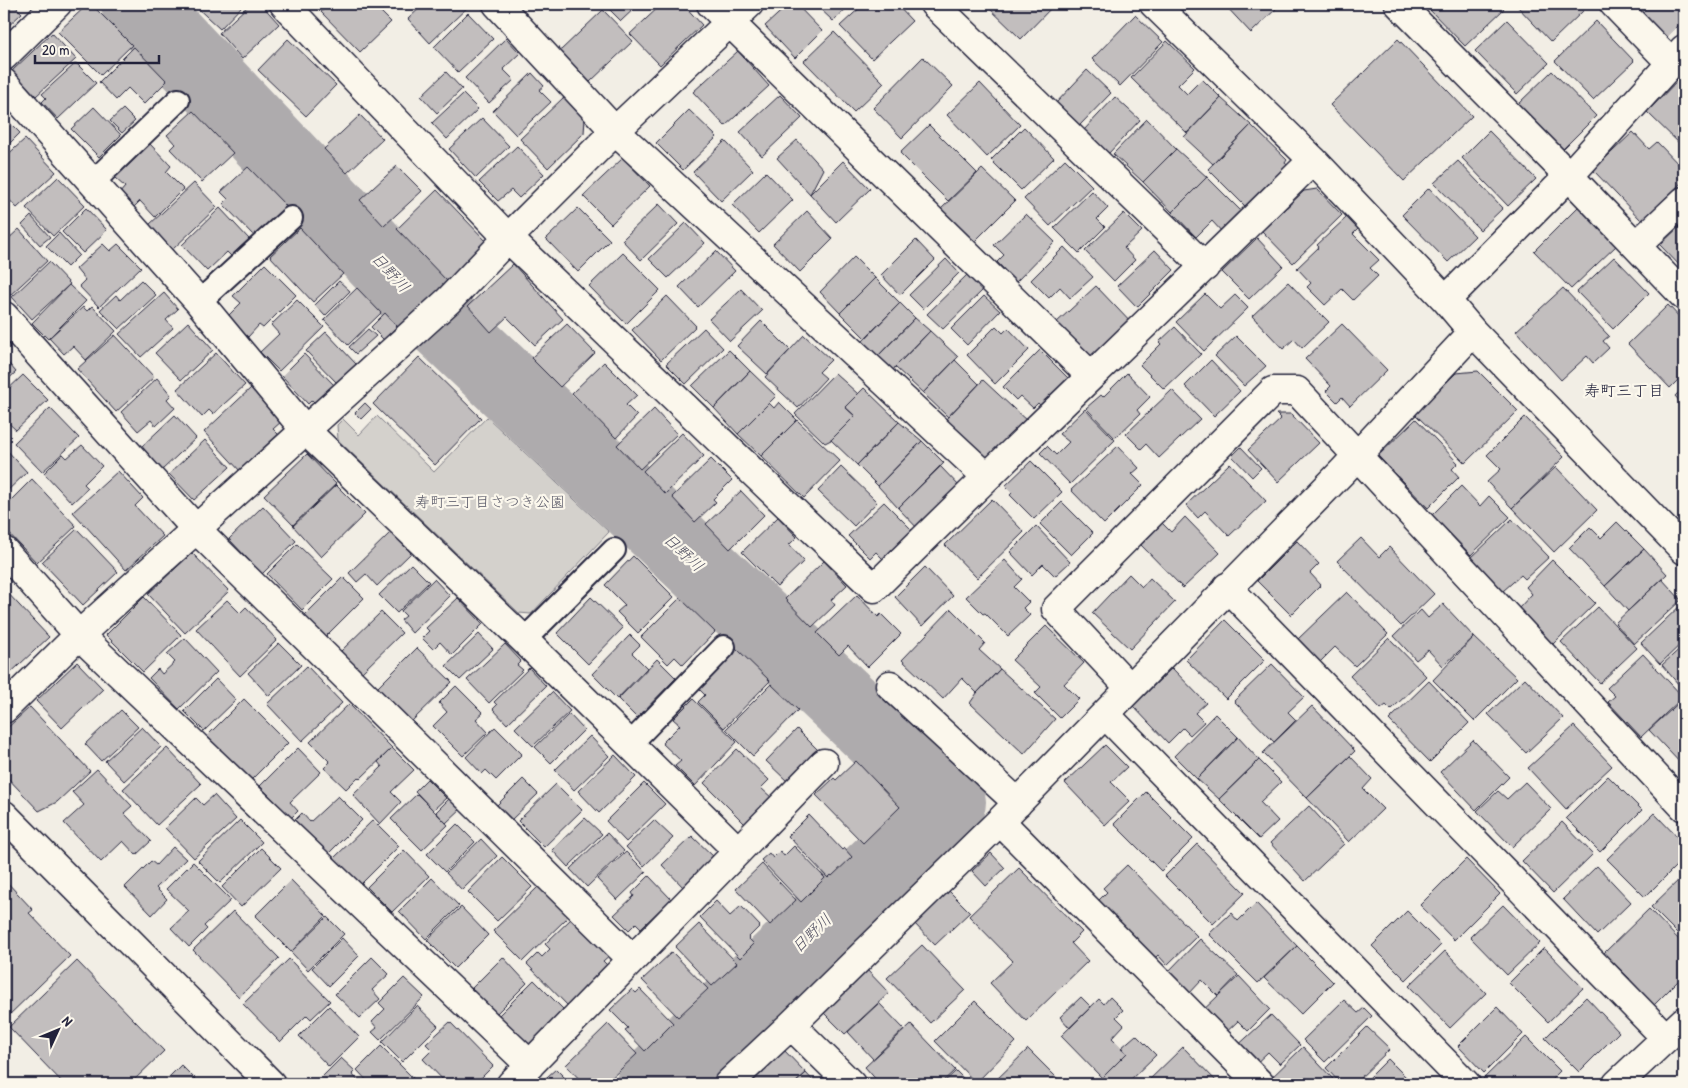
<svg xmlns="http://www.w3.org/2000/svg" width="1688" height="1088" font-family="'Patrick Hand','Klee One',sans-serif">
<style>
.green{fill:#d4d1cc;stroke:#7b7a84}
.lines{fill:none;stroke-linecap:round;stroke-linejoin:round}
.river{stroke:#aeabad;stroke-width:74}
.building{fill:#c2bebe;stroke:#22223b}
.service-casing{stroke:#22223b;stroke-width:26}
.minor-casing{stroke:#22223b;stroke-width:31}
.tertiary-casing{stroke:#22223b;stroke-width:31}
.service{stroke:#fbf7ec;stroke-width:22}
.minor{stroke:#fbf7ec;stroke-width:28}
.tertiary{stroke:#fbf7ec;stroke-width:28}
.labels{text-anchor:middle;stroke-width:4.5;stroke-linejoin:round;paint-order:stroke}
.park-label{font-size:15px;fill:#575766;stroke:#fbf7ec}
.water-label{font-size:16px;font-style:italic;fill:#535263;stroke:#fbf7ec}
.neighbourhood-label{font-size:16px;fill:#22223b;stroke:#fbf7ec}
</style>
<rect width="100%" height="100%" fill="#f2eee5"/>
<filter id="ink" filterUnits="userSpaceOnUse"><feTurbulence type="fractalNoise" baseFrequency=".02" numOctaves="2"/><feDisplacementMap in="SourceGraphic" scale="10" xChannelSelector="R" yChannelSelector="G"/><feConvolveMatrix kernelMatrix="1 2 1 2 8 2 1 2 1" color-interpolation-filters="sRGB"/></filter>
<g filter="url(#ink)">
<path class="green" d="M377 416 434 472 487 417 609 532 531 614 519 613 338 440 337 425 343 419 359 435Z"/>
<g class="lines">
<path class="river" d="M138 4 414 296 949 802 653 1084"/>
</g>
<path class="building" d="M4 4H13L22 13 4 30Z
M88 4H91L132 45 101 75 58 32Z
M193 4H244L220 29Z
M250 4H261L279 24 242 59 219 33Z
M329 4H373L391 22 360 52 321 12Z
M424 4H471L430 43 408 19Z
M604 4H639L621 21Z
M662 4H683L702 25 660 65 630 34Z
M789 4H796L822 31 795 58 765 26Z
M815 4H851L833 21Z
M864 4H896L912 21 872 59 840 26Z
M985 4H1055L1021 39Z
M1224 4H1281L1251 33Z
M1424 4H1498L1504 9 1465 46Z
M1517 4H1578L1584 10 1551 42 1516 5Z
M1626 4H1684V20L1663 41Z
M603 10 633 41 590 82 560 51Z
M468 13 493 39 458 72 434 47Z
M1135 15 1163 42 1120 86 1092 59Z
M1507 20 1549 63 1517 94 1475 51Z
M1596 21 1634 61 1593 100 1555 61Z
M834 32 884 83 854 112 804 61Z
M52 33 76 59 36 96 12 71Z
M506 38 520 53 503 69 514 80 489 103 465 78Z
M288 39 336 85 306 116 258 70Z
M1398 39 1472 116 1404 181 1330 105Z
M1167 41 1195 68 1178 85 1187 94 1202 79 1221 98 1187 133 1131 78Z
M134 47 167 81 144 104 128 88 116 100 99 82Z
M738 51 769 86 725 126 693 92Z
M923 57 953 86 902 138 873 108Z
M76 63 96 83 58 119 42 102 46 98 42 94Z
M1087 70 1111 93 1080 125 1056 103Z
M1552 71 1596 116 1562 150 1517 105Z
M446 72 462 89 437 113 421 96Z
M532 73 544 86 539 90 551 102 516 135 493 111Z
M1681 77 1684 80V148L1647 112Z
M980 83 1020 125 987 157 947 115Z
M463 94 478 109 447 139 432 123Z
M780 95 802 118 762 156 740 132Z
M564 97 585 119 584 133 548 168 520 139Z
M1115 97 1140 120 1108 154 1083 131Z
M1221 98 1251 125 1213 164 1184 137Z
M94 107 121 135 99 157 71 129Z
M123 109 135 121 122 133 110 121Z
M689 110 717 137 683 170 656 143Z
M193 111 233 153 202 182 170 149 175 144 167 135Z
M360 115 383 139 347 173 324 149Z
M4 117 20 133 4 149Z
M482 118 509 146 476 178 449 149Z
M1147 119 1176 149 1143 182 1113 154Z
M929 125 977 173 948 201 900 153Z
M1251 125 1287 160 1285 163 1293 170 1251 212 1208 169Z
M1024 127 1054 158 1021 190 991 160Z
M1489 131 1536 179 1508 206 1462 158Z
M1633 132 1649 149 1657 142 1684 170V180L1642 221 1593 170Z
M25 139 56 172 17 208 4 194V185L7 181 4 178V158Z
M797 140 823 169 810 194 777 158Z
M725 141 753 170 721 201 693 172Z
M150 144 171 166 166 172 183 189 155 217 140 201 133 208 119 194 125 187 115 178Z
M517 146 544 174 519 198 511 190 498 201 479 182Z
M1176 149 1207 177 1172 212 1143 182Z
M623 158 650 186 611 224 583 196Z
M1065 159 1092 186 1050 226 1024 199Z
M843 161 870 189 836 222 810 194Z
M1458 161 1503 208 1480 230 1434 183Z
M397 166 422 191 384 226 360 200Z
M248 167 287 207 255 237 223 204 228 199 221 192Z
M982 169 1015 201 972 244 940 210Z
M766 172 793 200 759 233 732 205Z
M58 177 85 205 53 236 26 208Z
M1207 177 1243 213 1223 233 1212 221 1196 237 1172 212Z
M194 183 217 207 172 250 149 225Z
M1429 188 1475 236 1448 262 1402 215Z
M1317 189 1342 215 1293 263 1262 231 1304 191Z
M437 190 488 243 448 282 397 229Z
M1092 191 1108 208 1097 219 1105 227 1079 253 1054 228Z
M659 204 678 224 641 260 622 240Z
M1579 206 1617 245 1571 289 1534 251Z
M86 208 107 230 83 253 62 232Z
M220 208 249 239 231 256 227 252 207 271 182 245Z
M578 208 610 240 578 272 546 239Z
M807 211 833 239 800 272 773 244Z
M1124 213 1142 231 1124 248 1135 260 1114 281 1085 251Z
M1026 214 1055 242 1016 282 997 262 1004 255 994 245Z
M31 216 50 237 40 245 22 225Z
M1347 217 1358 229 1353 234 1379 260 1370 268 1378 276 1353 300 1342 289 1325 305 1307 287 1311 283 1297 268 1319 247 1317 245Z
M1684 222V270L1660 245Z
M686 223 705 243 668 278 649 259Z
M300 228 343 274 313 302 270 256Z
M19 229 47 261 9 296 4 290V243Z
M59 233 79 255 67 267 46 246Z
M1257 238 1283 266 1249 299 1222 272Z
M916 240 935 260 900 295 881 275Z
M103 244 110 251 118 244 141 267 99 307 79 286 85 280 76 269Z
M1064 247 1093 277 1070 298 1060 287 1049 298 1031 280Z
M1155 250 1174 270 1137 307 1117 286Z
M716 251 735 271 698 307 679 287Z
M623 253 660 290 626 324 589 286Z
M854 257 875 278 840 313 820 292Z
M1614 257 1649 293 1613 329 1577 292Z
M946 259 959 273 923 309 909 295Z
M49 262 70 284 32 319 12 297Z
M265 264 296 295 263 328 259 325 248 337 227 317 241 303 233 296Z
M513 264 563 319 535 345 507 317 491 332 468 306Z
M968 274 983 290 943 329 927 314Z
M875 278 900 303 865 338 840 313Z
M141 280 156 295 119 329 100 310 116 295 120 300Z
M339 281 350 291 325 316 315 305Z
M1288 282 1317 312 1318 311 1329 322 1302 348 1294 339 1283 349 1252 316Z
M69 285 86 301 48 339 32 323Z
M1096 286 1135 327 1111 351 1104 344 1090 358 1056 323Z
M357 288 381 313 348 345 324 320Z
M1563 288 1609 336 1603 341 1609 348 1593 363 1587 356 1561 380 1516 331Z
M741 289 762 311 730 341 709 319Z
M164 293 178 309 166 320 173 328 141 357 119 334Z
M1205 294 1220 309 1235 295 1248 308 1204 351 1176 322Z
M667 296 696 326 661 360 632 330Z
M984 296 1000 311 967 345 951 329Z
M297 300 324 327 279 371 260 352 279 334 271 325Z
M900 303 915 318 876 358 861 343Z
M1668 305 1684 322V374L1670 388 1628 344Z
M92 306 116 331 86 360 73 346 64 354 49 338 83 307 87 311Z
M385 313 397 326 384 340 371 327Z
M915 318 930 331 895 367 892 373 876 358Z
M761 321 790 350 767 374 737 346Z
M188 322 213 350 181 380 155 353Z
M567 324 595 353 560 387 531 358Z
M1342 324 1387 370 1350 406 1342 397 1337 402 1326 391 1331 386 1305 359Z
M996 326 1003 333 1008 328 1029 350 995 384 967 355Z
M1175 327 1201 354 1164 389 1140 365 1161 344 1159 342Z
M704 328 723 348 686 384 666 364Z
M368 329 376 336 356 354 349 347Z
M930 331 958 357 923 393 895 367Z
M326 332 356 364 337 383 306 351Z
M115 335 154 377 116 412 77 369Z
M804 335 831 360 819 372 826 378 798 408 765 377Z
M1236 336 1266 366 1244 386 1215 356Z
M729 350 750 371 714 408 692 386Z
M1040 350 1072 382 1045 410 1038 403 1033 408 1020 396 1016 400 1003 387Z
M216 353 245 385 213 414 209 410 202 417 177 389Z
M304 354 336 387 317 405 312 400 308 404 282 376Z
M419 357 481 418 435 465 373 404Z
M4 358 16 372 4 383Z
M955 360 979 384 948 417 923 393Z
M1211 360 1240 391 1214 416 1185 386Z
M604 362 637 395 626 405 637 416 616 438 572 393Z
M750 371 776 396 738 434 714 408Z
M1478 371 1518 411 1465 463 1415 414 1456 373Z
M835 373 858 394 845 407 855 416 831 440 825 443 795 414Z
M1127 373 1150 397 1137 410 1140 414 1115 438 1086 408 1101 395 1103 397Z
M23 375 48 400 16 430 4 419V393Z
M157 378 171 395 167 399 175 408 156 426 151 420 138 431 121 412Z
M983 380 1028 422 991 462 945 420Z
M1684 387V406L1675 396Z
M251 388 282 421 273 429 280 436 241 472 204 432Z
M864 388 899 422 857 465 831 440 855 416 845 407Z
M1172 390 1200 419 1159 458 1146 444 1141 449 1126 434Z
M779 402 797 420 761 456 738 434 769 403 774 408Z
M365 403 371 409 361 419 355 413Z
M50 408 79 438 42 472 14 443Z
M654 409 677 434 640 469 617 445Z
M1085 409 1115 440 1070 484 1040 453 1047 446 1056 455 1069 442 1059 434Z
M1276 414H1291L1319 443 1278 482 1248 450 1281 419Z
M175 415 196 438 162 470 141 447Z
M1525 417 1564 457 1512 508 1487 482 1501 469 1487 455Z
M1416 419 1458 463 1452 469 1459 477 1428 508 1378 456Z
M797 420 840 461 804 498 761 456Z
M899 422 922 441 878 486 857 465Z
M682 433 704 456 665 494 643 471Z
M205 440 230 467 194 500 169 474Z
M922 441 944 463 898 508 878 486Z
M82 445 102 466 84 484 88 488 72 503 44 473 63 454 67 458Z
M1118 446 1139 468 1132 474 1143 485 1104 524 1071 490Z
M4 447 27 472 4 494Z
M1241 447 1261 468 1252 477 1232 456Z
M307 454 336 484 293 525 264 495Z
M711 459 732 480 713 499 716 502 695 522 672 497Z
M1031 461 1062 492 1034 519 1010 495 1012 493 1005 486Z
M1230 463 1266 501 1229 536 1205 511 1198 518 1186 505Z
M940 466 961 488 922 533 898 508Z
M841 467 877 502 854 526 818 491Z
M1556 467 1597 510 1554 552 1512 508Z
M118 471 143 498 135 506 163 536 126 570 73 512Z
M32 479 76 526 37 563 4 528V507Z
M336 485 365 514 321 557 293 526Z
M1461 486 1480 506 1489 496 1510 517 1471 555 1432 515Z
M741 491 764 515 730 549 706 524Z
M992 499 1024 532 977 578 945 545Z
M884 502 913 531 883 559 876 552 870 558 848 536Z
M1062 502 1093 533 1071 555 1040 524Z
M263 506 296 541 262 574 229 539Z
M778 517 797 537 789 545 804 561 777 587 742 552Z
M1185 517 1220 553 1183 588 1141 545 1162 523 1171 532Z
M1512 519 1549 557 1525 579 1521 575 1503 591 1471 558Z
M1617 522 1644 549 1605 586 1569 548 1590 527 1601 538Z
M1036 526 1070 562 1055 576 1043 564 1032 575 1010 552Z
M77 529 118 572 83 605 42 562Z
M391 532 411 553 377 586 366 574 357 582 349 573Z
M1361 538 1379 557 1389 547 1434 594 1401 626 1337 561Z
M1297 541 1319 564 1310 573 1321 585 1291 615 1257 581Z
M297 544 333 579 302 610 267 574Z
M1644 549 1667 574 1628 611 1605 586Z
M192 553 229 591 185 633 148 594Z
M633 556 674 597 638 633 617 612 625 605 605 585Z
M1005 560 1022 579 1014 587 1029 602 1023 608 1030 615 1008 636 985 613 983 614 966 597Z
M1552 560 1595 603 1553 644 1518 609 1532 594 1526 587Z
M824 561 847 585 831 600 835 605 812 627 785 599Z
M411 564 429 582 397 613 379 595Z
M925 567 953 596 922 626 895 597Z
M1129 574 1142 587 1150 578 1175 602 1130 649 1092 613Z
M343 577 364 598 323 639 302 618Z
M434 579 450 596 412 633 401 620 406 616 401 611Z
M1662 579 1681 600 1634 644 1615 623Z
M4 589 49 637 4 679Z
M1347 592 1388 634 1355 666 1335 647 1320 662 1298 639Z
M857 595 878 617 881 614 901 634 868 667 848 646 839 655 817 633Z
M144 597 181 635 143 672 106 635Z
M591 597 623 628 588 664 557 633Z
M458 598 483 624 452 655 440 642 433 649 422 638 429 631 426 628Z
M680 598 715 632 683 665 675 657 668 664 641 637Z
M227 600 240 613 246 607 277 640 240 676 196 629Z
M1684 602V641L1660 664 1641 643Z
M1443 604 1474 637 1443 666 1428 650 1416 660 1394 636 1421 610 1428 618Z
M1598 607 1637 648 1600 683 1561 642Z
M951 609 985 643 979 650 1000 669 977 693 962 678 943 699 902 660Z
M381 612 402 633 361 673 340 652Z
M1225 620 1265 660 1226 699 1186 660Z
M1046 626 1084 663 1064 684 1079 699 1060 718 1035 693 1041 687 1012 660Z
M479 634 493 649 460 680 446 666Z
M630 635 640 645 632 653 647 668 617 699 592 674Z
M1474 637 1517 678 1474 721 1433 680Z
M185 638 217 672 179 709 149 678 158 669 162 674 175 662 167 654Z
M1389 638 1426 676 1391 710 1386 705 1381 709 1350 676Z
M279 643 301 665 269 696 248 673Z
M505 644 521 661 517 665 523 670 489 703 467 680Z
M1684 645V680L1679 685 1662 665Z
M417 648 452 682 411 722 377 688Z
M736 648 770 681 724 728 698 702 705 695 698 688Z
M1643 654 1683 697 1641 737 1608 702 1615 696 1607 688Z
M657 659 676 678 637 718 618 699Z
M77 662 103 689 62 728 36 701Z
M1272 664 1304 697 1288 712 1296 720 1274 742 1234 701Z
M307 666 342 703 302 741 267 704Z
M529 668 546 686 507 724 493 709 497 705 494 702Z
M1172 668 1206 703 1195 713 1204 722 1190 735 1183 728 1168 743 1133 706Z
M1000 669 1055 719 1024 754 970 703 977 693Z
M1525 678 1563 718 1526 753 1488 714Z
M216 679 236 700 204 731 184 711Z
M1429 681 1469 723 1430 762 1389 720Z
M771 684 798 710 753 756 726 729Z
M456 686 483 713 476 719 488 732 463 756 433 726 447 712 439 703Z
M552 692 570 711 533 746 515 728Z
M1684 698V767L1649 730Z
M244 699 288 743 251 780 207 736Z
M693 699 737 742 695 786 675 766 681 761 662 743 680 725 673 719Z
M349 704 392 748 360 779 358 777 346 789 324 768 330 762 310 742Z
M1312 706 1355 751 1307 798 1263 753Z
M30 707 90 771 57 802 39 811 4 774V731Z
M121 710 138 727 101 761 85 744Z
M569 714 584 730 551 763 535 747Z
M1215 714 1238 737 1197 779 1174 756Z
M1574 726 1612 766 1566 809 1528 768Z
M142 727 161 747 124 781 105 761Z
M495 727 522 754 496 780 486 770 482 774 466 757Z
M797 729 820 752 789 783 766 761Z
M590 736 609 756 574 790 555 770Z
M1238 737 1259 760 1219 799 1197 779Z
M1473 740 1509 777 1476 810 1440 772Z
M1105 745 1127 767 1111 782 1130 801 1105 825 1065 783Z
M167 748 201 784 157 825 123 789Z
M298 748 321 772 290 802 298 811 291 818 260 786Z
M392 748 414 770 391 792 401 802 380 824 353 795 382 767 378 762Z
M737 749 769 780 761 788 773 799 747 826 704 783Z
M615 755 636 777 599 813 578 791Z
M1350 756 1372 779 1363 789 1383 809 1349 842 1307 798Z
M1259 760 1281 782 1260 802 1278 821 1259 839 1219 799Z
M856 761 900 807 863 843 816 795 834 778 836 780Z
M97 769 132 806 124 813 151 841 136 855 123 841 101 862 64 823 84 805 72 792Z
M1608 776 1642 810 1600 852 1566 818Z
M427 779 446 798 433 810 415 791Z
M523 779 538 794 511 820 496 806Z
M1525 782 1551 809 1512 847 1477 811 1498 791 1507 799Z
M644 783 665 804 626 842 606 821Z
M556 784 582 810 544 847 518 821Z
M1146 792 1193 839 1161 871 1114 824Z
M417 794 448 825 422 850 391 819Z
M214 795 236 819 194 858 165 828 196 798 203 805Z
M338 796 362 820 327 855 294 821 302 813 310 822Z
M452 796 463 807 446 823 436 812Z
M1309 806 1344 844 1305 881 1270 843Z
M1654 813 1684 844V858L1645 897 1607 859Z
M809 815 842 850 844 848 852 857 832 876 831 875 828 878 788 836Z
M585 818 602 834 568 867 552 850Z
M240 820 262 842 220 883 198 861Z
M373 820 399 846 359 886 333 859Z
M654 820 673 838 644 866 626 847Z
M1562 822 1593 854 1553 893 1522 861Z
M457 824 475 842 445 872 427 854Z
M607 833 624 851 587 887 570 869Z
M692 836 715 858 684 888 662 865Z
M481 839 497 856 462 890 446 873Z
M1197 844 1245 893 1213 924 1165 876Z
M794 846 825 878 801 902 761 860 769 853 773 858 780 851 784 856Z
M173 847 186 859 156 888 167 899 152 915 125 887 151 861 156 865Z
M261 848 281 868 241 907 222 887Z
M404 850 429 876 392 912 367 887Z
M626 852 646 872 617 900 597 879Z
M991 853 1005 868 986 886 972 871Z
M502 857 532 887 497 921 468 892Z
M1466 859 1500 894 1454 940 1420 905Z
M193 862 231 900 204 926 207 929 189 947 171 928 189 911 166 889Z
M762 864 796 900 770 925 736 889Z
M1127 865 1197 936 1167 965 1158 955 1154 959 1099 900 1107 892 1103 888Z
M1597 866 1631 902 1597 935 1563 899Z
M1019 868 1082 932 1071 943 1088 961 1026 1021 990 983 1013 961 969 916Z
M1684 875V940L1651 907Z
M649 876 671 899 641 928 636 923 629 930 614 915 634 896 632 893Z
M432 878 459 906 426 939 399 911Z
M4 879 33 910 29 913 70 956 4 1020Z
M291 880 326 916 291 952 255 916Z
M539 886 569 916 523 961 493 931Z
M946 888 970 912 935 945 912 921Z
M716 901 730 916 741 906 760 926 748 938 754 944 740 958 700 917Z
M1256 903 1297 946 1258 983 1209 934 1231 913 1238 921Z
M1503 905 1540 943 1507 975 1470 937Z
M461 907 488 935 455 968 427 940Z
M1649 909 1684 945V975L1646 1013 1621 988 1630 979 1604 953Z
M233 911 279 958 239 997 193 950Z
M1407 911 1441 945 1406 980 1372 946Z
M574 916 611 954 603 961 611 969 571 1009 527 964 538 953 542 957 550 949 545 944Z
M327 917 344 934 308 970 291 952Z
M699 924 737 963 712 986 675 947Z
M342 938 359 956 329 986 312 968Z
M1200 939 1238 975 1218 996 1202 980 1188 995 1166 974Z
M922 945 965 990 930 1023 887 978Z
M1297 946 1333 982 1301 1014 1264 978Z
M1544 948 1583 988 1548 1022 1509 983Z
M1445 951 1486 993 1450 1028 1409 986Z
M672 952 708 989 678 1017 642 980Z
M372 957 389 974 372 990 380 999 360 1018 335 994Z
M503 957 527 983 496 1014 471 989Z
M289 959 330 1001 311 1019 307 1015 280 1042 243 1004Z
M77 961 164 1051 130 1084H64L9 1027Z
M865 968 889 993 845 1034 821 1010Z
M1239 976 1270 1009 1248 1031 1238 1021 1220 1038 1198 1015Z
M404 978 424 997 380 1040 372 1032 377 1028 372 1022 385 1009 379 1003Z
M534 980 564 1010 527 1046 498 1016Z
M632 989 636 993 640 989 673 1023 645 1051 625 1030 628 1028 610 1010Z
M1081 997 1091 1007 1070 1028 1060 1017Z
M1110 997 1123 1010 1116 1017 1124 1025 1112 1038 1127 1053 1102 1078 1061 1036 1099 999 1104 1004Z
M1586 997 1619 1032 1579 1072 1545 1038Z
M1344 1000 1358 1013 1364 1008 1372 1016 1325 1062 1303 1040Z
M975 1001 1016 1042 976 1083 935 1041Z
M879 1003 904 1029 873 1059 848 1032Z
M329 1006 359 1037 329 1067 299 1036Z
M417 1006 438 1026 402 1062 382 1042Z
M1497 1007 1523 1034 1484 1073 1458 1046Z
M1271 1015 1300 1045 1280 1064 1268 1052 1251 1068 1234 1049Z
M450 1022 493 1066 475 1084H447L423 1059 432 1050 426 1044Z
M608 1024 637 1054 605 1084H584L566 1065Z
M911 1024 955 1070 940 1084H927L920 1078 914 1084H880L865 1067Z
M1367 1027 1390 1049 1354 1084H1341L1326 1068Z
M1136 1035 1156 1055 1126 1084H1108L1102 1078 1127 1053 1121 1048Z
M1526 1037 1560 1071 1547 1084H1486L1482 1080Z
M381 1046 419 1084H370L357 1070Z
M1183 1047 1219 1084H1145Z
M1303 1047 1333 1079 1327 1084H1267L1266 1083Z
M783 1049 806 1073 794 1084H749L747 1083Z
M1028 1049 1063 1084H992Z
M341 1058 355 1071 352 1074 360 1083 359 1084H320L317 1082Z
M1388 1059 1413 1084H1363Z
M181 1065 200 1084H162Z
M556 1069 571 1084H539Z
M956 1071 969 1084H942Z
M806 1073 816 1084H794Z"/>
<g class="lines">
<g class="service-casing">
<path id="service" d="M92 183 178 100
M199 302 291 218
M524 640 614 550
M630 744 724 647"/>
</g>
<g class="minor-casing">
<path id="minor" d="M284 4 508 238 874 588C1019 444 1168 304 1313 160
M497 4 615 131 987 477
M711 4 1091 376
M934 4 1205 267
M1154 4 1313 160 1446 300 1473 332 1684 550
M1399 4 1569 176 1684 296
M1614 4 1671 63
M4 56 57 4
M4 83 199 302 305 430 524 640 738 851
M1636 246 1684 201
M1446 300 1569 176 1684 49
M4 316 196 529 632 959
M4 551 79 635 530 1065
M1227 587 1666 1038
M890 685 1018 803
M1130 688 1056 609 1273 391H1297L1684 807
M4 709 79 635 448 301 508 238 615 131 749 4
M1105 714 1466 1084
M1000 821 1260 1084
M791 1025 851 1084
M511 1084 824 763
M728 1084 791 1025 1000 821 1343 471 1473 332
M1617 1084 1684 1021"/>
</g>
<g class="tertiary-casing">
<path id="tertiary" d="M4 815 271 1084"/>
</g>
<use href="#service" class="service"/>
<use href="#minor" class="minor"/>
<use href="#tertiary" class="tertiary"/>
</g>
</g>
<g class="labels">
<g class="park-label">
<text x="490" y="507">寿町三丁目さつき公園</text>
</g>
<g class="water-label">
<text transform="translate(391 272) rotate(47)" y="6">日野川</text>
<text transform="translate(684 552) rotate(43)" y="6">日野川</text>
<text transform="translate(811 933) rotate(-44)" y="6">日野川</text>
</g>
<g class="neighbourhood-label">
<text x="1624" y="396">寿町三丁目</text>
</g>
</g>
<rect width="1688" height="1088" fill="none" stroke="#fbf7ec" stroke-width="20"/>
<rect x="10" y="10" width="1668" height="1068" fill="none" stroke="#22223b" stroke-width="2" filter="url(#ink)"/>
<g transform="translate(58 1030) rotate(46)" stroke="#fbf7ec" stroke-width="4" paint-order="stroke">
<path d="M0-4L9 19L0 12L-9 19Z" fill="#22223b"/>
<text y="-8" font-size="14" font-weight="bold" text-anchor="middle" fill="#22223b">N</text>
</g>
<path d="M35 55v8h124v-8" fill="none" stroke="#22223b" stroke-width="2.5"/>
<text x="42" y="55" font-size="15" fill="#22223b" stroke="#fbf7ec" stroke-width="4" paint-order="stroke">20 m</text>
</svg>
